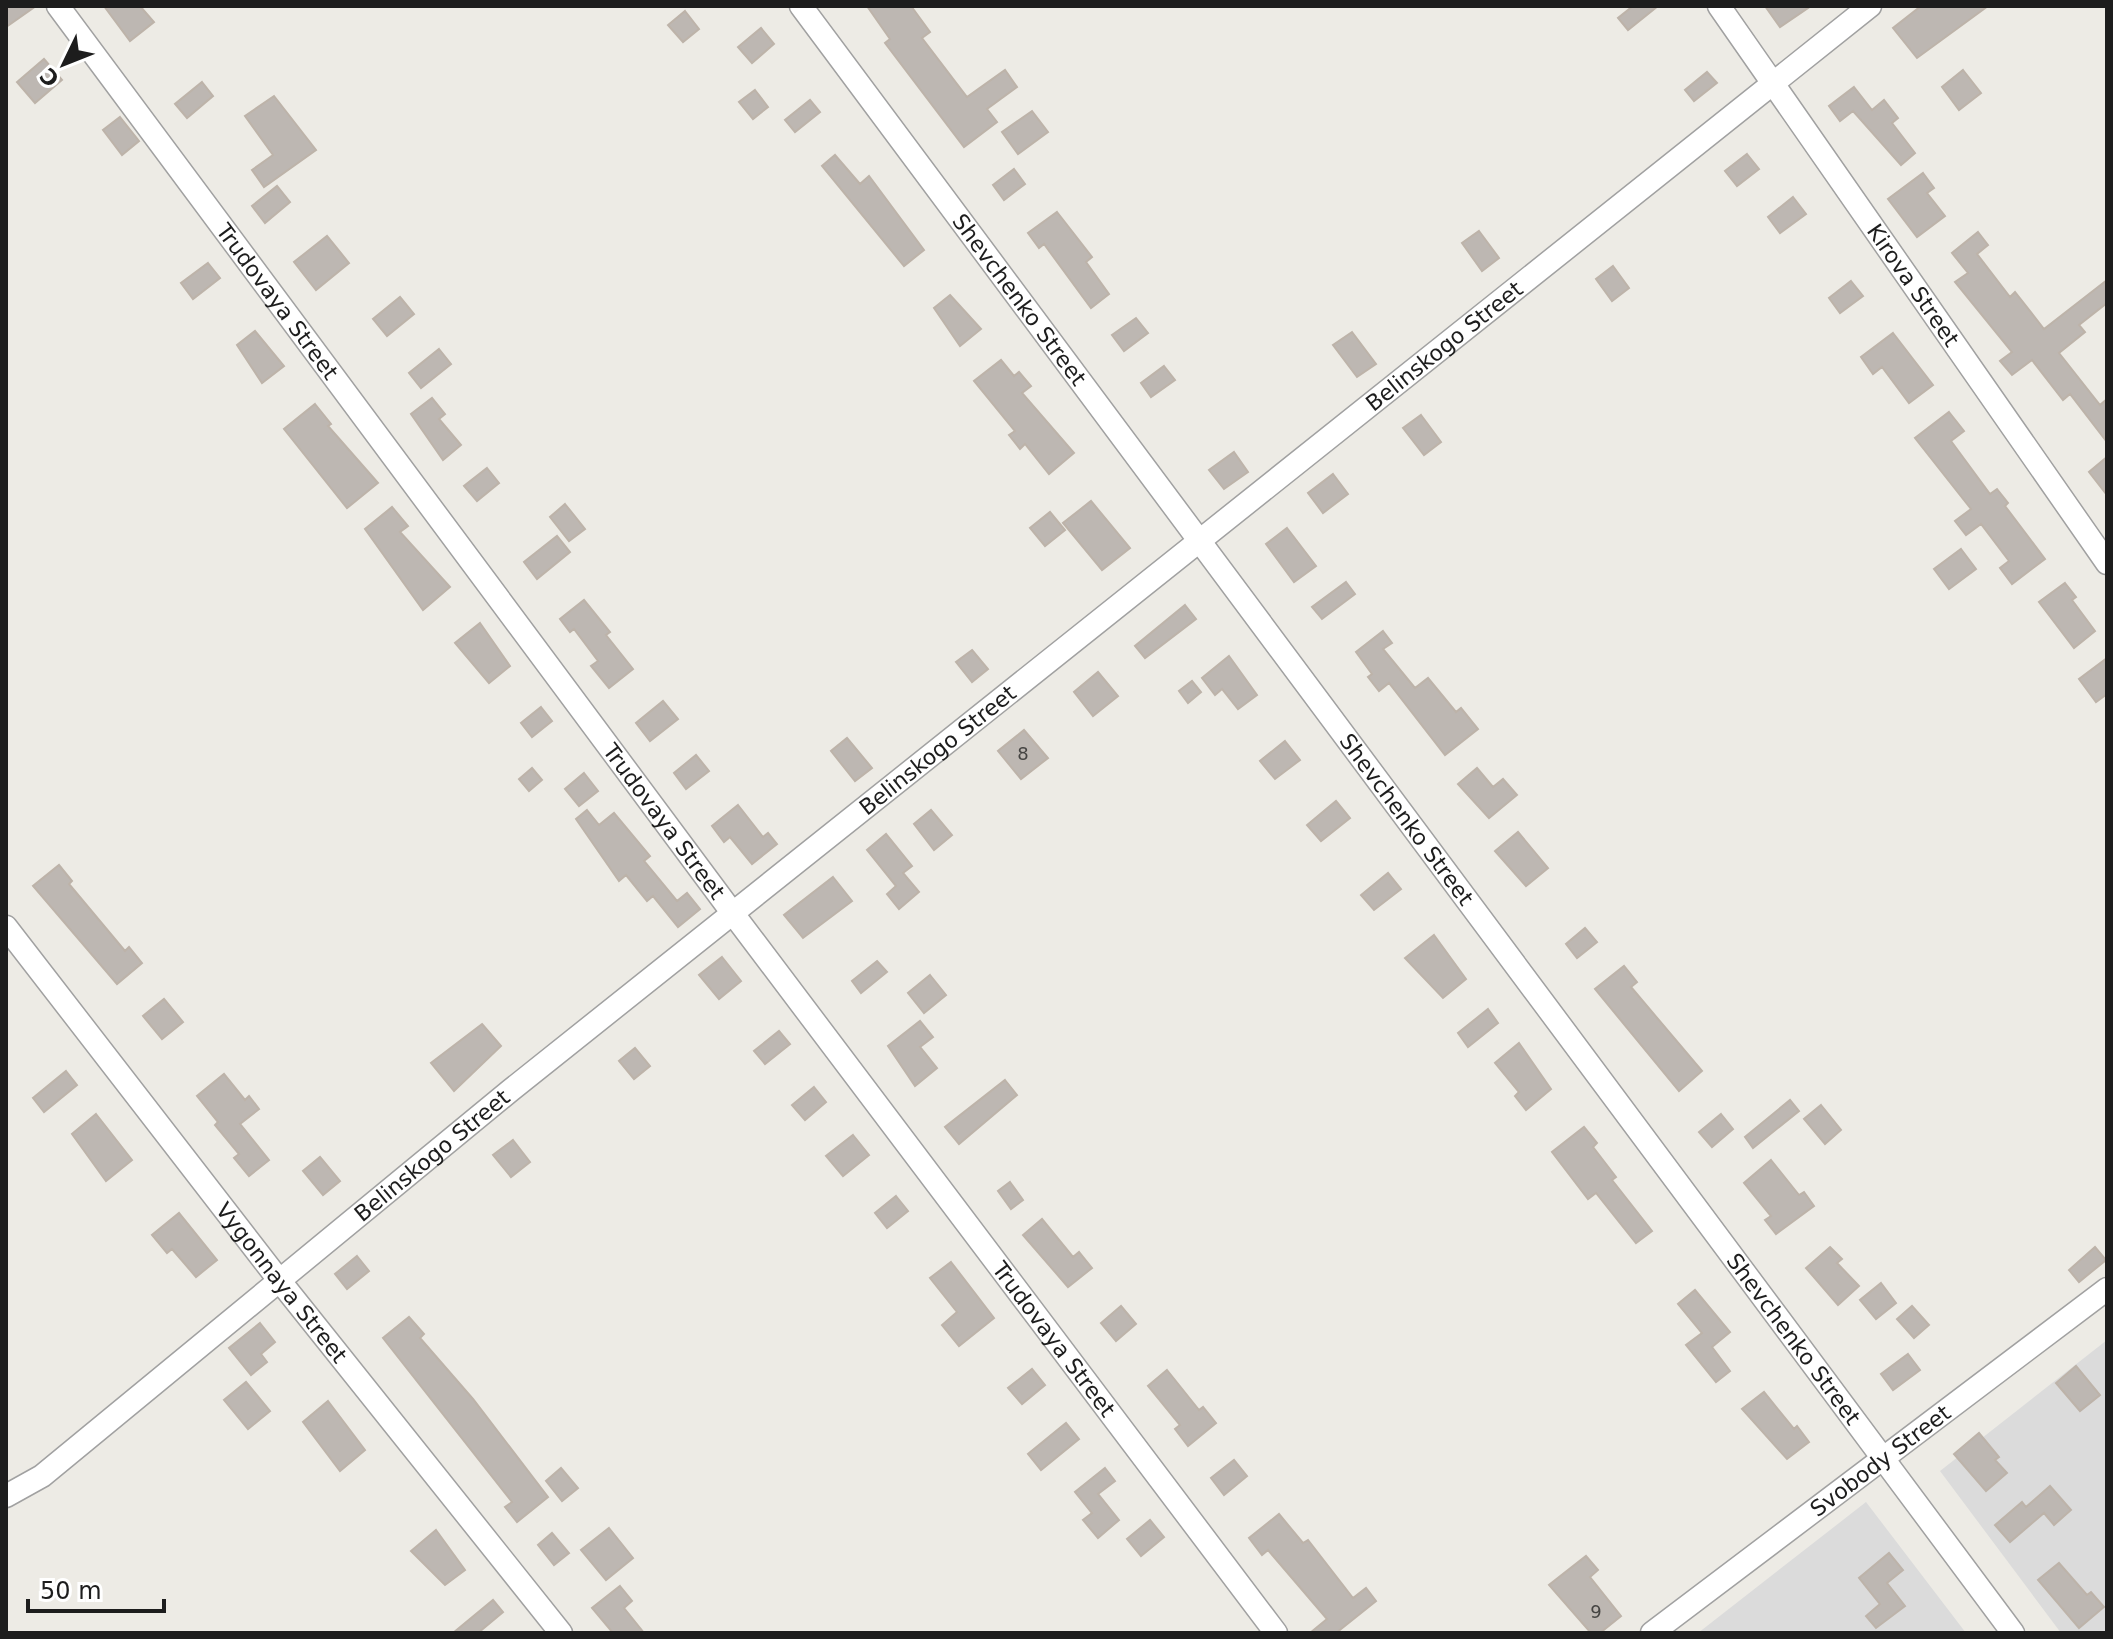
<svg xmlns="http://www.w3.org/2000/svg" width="2113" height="1639" font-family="'DejaVu Sans',sans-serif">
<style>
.residential{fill:#dbdbdb}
.building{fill:#bdb7b2;stroke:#bdb3a9;stroke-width:2}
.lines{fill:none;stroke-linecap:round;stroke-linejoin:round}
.street-casing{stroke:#a1a1a1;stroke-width:25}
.street{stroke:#fff;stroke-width:22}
.labels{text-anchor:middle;stroke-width:8;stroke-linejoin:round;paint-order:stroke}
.number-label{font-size:18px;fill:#454442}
.street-label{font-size:22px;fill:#1d1d1d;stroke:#fff}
</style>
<rect width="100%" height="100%" fill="#edebe5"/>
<path class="residential" d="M2107 1340V1633H2061L1940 1471Z
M1866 1502 1966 1633H1698Z"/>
<path class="building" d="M6 6H36L6 27Z
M104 6H140L154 22 130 41Z
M867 6H911L930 32 922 38 967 97 1005 70 1017 87 987 109 997 122 964 147 885 43 890 39Z
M1633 6H1658L1628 30 1618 18Z
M1765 6H1811L1780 27Z
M1921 6H1988L1917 58 1893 28Z
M685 11 699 29 683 42 668 25Z
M761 28 774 44 752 63 738 47Z
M44 59 62 80 35 103 17 82Z
M1963 70 1981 93 1959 110 1942 87Z
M1707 72 1717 83 1694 101 1685 90Z
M202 82 213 96 187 118 175 104Z
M1854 87 1872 110 1884 100 1898 118 1892 123 1915 153 1901 165 1853 111 1840 121 1829 106Z
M755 90 768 107 753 119 739 102Z
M274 96 316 150 264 187 252 170 273 155 245 116Z
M810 100 820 112 795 132 785 120Z
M1032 111 1048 132 1018 154 1002 132Z
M120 117 139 141 122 155 103 130Z
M1747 154 1759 169 1737 186 1725 171Z
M835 155 860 184 869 176 924 250 904 266 822 166Z
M1014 169 1025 184 1004 200 993 185Z
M1923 173 1934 188 1927 193 1945 216 1917 237 1888 199Z
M277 186 290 202 265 223 252 206Z
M1793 197 1806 214 1780 233 1768 217Z
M1057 212 1092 257 1086 262 1109 294 1091 308 1044 244 1039 248 1028 233Z
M1479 231 1499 258 1482 271 1462 243Z
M1978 232 1988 245 1977 254 2010 297 2015 292 2044 329 2107 280V303L2079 325 2085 332 2059 353 2100 405 2107 399V442L2070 394 2063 400 2032 360 2012 375 2000 361 2012 352 1955 282 1968 273 1952 253Z
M327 236 349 263 316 290 294 262Z
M208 263 220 278 193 299 181 283Z
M1613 266 1629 288 1612 301 1596 279Z
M1851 281 1863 296 1840 313 1829 298Z
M950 295 981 329 960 346 934 308Z
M400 297 414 314 387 336 373 319Z
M1136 318 1148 333 1124 351 1112 335Z
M255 331 284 366 262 383 237 345Z
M1352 332 1376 364 1357 377 1333 345Z
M1893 333 1933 385 1909 403 1882 367 1873 374 1861 357Z
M439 349 451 364 421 388 409 373Z
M1001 360 1014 376 1019 372 1031 386 1022 393 1074 453 1049 474 1025 444 1020 449 1009 435 1015 431 974 381Z
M1164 366 1175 380 1151 397 1141 383Z
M432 398 445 414 439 419 461 445 443 460 411 414Z
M315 404 331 424 328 426 378 483 347 508 284 429Z
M1949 412 1964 431 1951 441 1990 494 1997 489 2008 503 2005 506 2045 559 2012 584 2000 568 2009 561 1981 524 1966 535 1955 521 1971 509 1915 438Z
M1421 415 1441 442 1424 455 1403 428Z
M1234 452 1248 472 1224 489 1209 470Z
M2107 457V495L2089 472Z
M487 468 499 483 477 501 464 486Z
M1333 474 1348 494 1323 513 1308 493Z
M1091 501 1130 548 1102 570 1063 523Z
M565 504 585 529 569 541 550 517Z
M392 507 408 526 400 532 450 587 423 610 365 529Z
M1050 512 1065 530 1045 546 1030 528Z
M1287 528 1316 566 1294 582 1266 544Z
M557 536 570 552 537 579 524 562Z
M1961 549 1976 569 1949 589 1934 569Z
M1346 582 1355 594 1322 619 1312 607Z
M2065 583 2076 597 2072 600 2095 631 2074 648 2039 602Z
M584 600 610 632 606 635 633 669 609 688 591 666 598 661 574 629 570 632 560 619Z
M1185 605 1196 619 1145 658 1135 646Z
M480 623 510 666 489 683 455 643Z
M1383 631 1392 643 1383 649 1415 688 1428 678 1456 712 1461 708 1478 729 1445 755 1389 683 1379 691 1368 677 1372 674 1356 652Z
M972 650 988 669 972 682 956 662Z
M1229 656 1257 695 1238 709 1222 689 1215 695 1202 678Z
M2107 658V694L2096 702 2079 679Z
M1098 672 1118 696 1093 716 1074 692Z
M1192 681 1201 692 1188 703 1179 691Z
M663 701 678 719 650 741 636 723Z
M541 707 552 721 532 737 521 723Z
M1024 730 1048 758 1021 779 998 751Z
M847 738 872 768 855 781 831 751Z
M1285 741 1300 760 1275 779 1260 761Z
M696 755 709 771 686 789 674 773Z
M532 768 542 780 529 791 519 779Z
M1477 768 1493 787 1503 779 1517 795 1489 818 1458 784Z
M584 773 598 791 579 806 565 789Z
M1336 801 1350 818 1321 841 1307 825Z
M738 805 763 837 768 833 777 844 752 864 730 837 724 842 712 826Z
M587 810 599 825 614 813 650 856 644 861 677 901 687 893 700 909 678 927 653 896 647 901 626 875 619 881 576 819Z
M931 810 952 835 934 850 914 824Z
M1518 832 1548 868 1526 886 1495 851Z
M886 834 912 866 903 873 919 892 899 909 887 894 896 886 867 850Z
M59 865 72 881 69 884 125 951 129 947 142 963 117 984 33 886Z
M1388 873 1401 889 1374 910 1361 895Z
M833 877 852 901 803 938 784 915Z
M1585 928 1597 942 1577 958 1566 944Z
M1434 935 1466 979 1443 998 1405 958Z
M722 957 741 981 719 999 699 975Z
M877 961 887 972 861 993 852 981Z
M1624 966 1637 982 1631 987 1702 1071 1679 1091 1595 989Z
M930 975 946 995 924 1013 908 993Z
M164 999 183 1022 162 1039 143 1016Z
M1488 1009 1498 1023 1468 1047 1458 1033Z
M920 1021 933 1037 920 1047 937 1068 915 1086 888 1046Z
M482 1024 501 1046 454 1091 431 1063Z
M779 1031 790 1044 765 1064 754 1051Z
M1519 1043 1551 1089 1526 1110 1515 1096 1519 1092 1495 1063Z
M635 1048 650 1066 634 1079 619 1061Z
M66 1071 77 1085 44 1112 33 1098Z
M224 1074 245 1100 249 1096 259 1109 240 1124 269 1160 249 1176 234 1158 239 1154 215 1125 218 1122 197 1096Z
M1005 1080 1017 1095 959 1144 945 1127Z
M814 1087 826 1102 805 1120 792 1105Z
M1790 1100 1799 1111 1753 1148 1745 1137Z
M1821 1105 1841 1130 1825 1144 1804 1119Z
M96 1114 132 1160 106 1181 72 1134Z
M1721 1114 1733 1129 1712 1147 1699 1132Z
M1584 1127 1597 1143 1593 1147 1616 1177 1612 1180 1652 1231 1636 1243 1596 1193 1588 1199 1552 1152Z
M853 1135 869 1155 843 1176 826 1156Z
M513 1140 530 1162 511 1177 493 1155Z
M320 1157 340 1181 323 1195 303 1171Z
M1771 1160 1799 1195 1804 1192 1814 1206 1776 1234 1765 1220 1771 1216 1744 1183Z
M1010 1182 1023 1200 1011 1209 998 1191Z
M896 1196 908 1211 887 1228 875 1213Z
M179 1213 217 1260 196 1277 172 1249 167 1253 152 1235Z
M1042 1219 1073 1257 1079 1252 1092 1268 1068 1287 1023 1235Z
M1830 1247 1842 1259 1837 1263 1859 1286 1838 1305 1806 1268Z
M2095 1247 2106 1260 2079 1282 2069 1270Z
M357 1256 369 1271 347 1289 335 1274Z
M951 1262 994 1318 959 1346 942 1325 957 1312 930 1278Z
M1881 1283 1896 1303 1876 1319 1860 1300Z
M1695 1290 1730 1332 1712 1347 1730 1371 1716 1382 1686 1345 1702 1333 1678 1304Z
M1121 1306 1136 1324 1116 1341 1101 1323Z
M1912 1306 1929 1325 1914 1338 1897 1319Z
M409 1317 424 1334 420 1338 473 1399 548 1497 517 1522 505 1507 512 1502 383 1338Z
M260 1323 275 1342 261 1354 267 1362 251 1375 229 1348Z
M1908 1354 1920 1370 1893 1390 1881 1374Z
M2076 1366 2100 1395 2080 1411 2056 1383Z
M1032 1369 1045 1385 1022 1404 1008 1388Z
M1167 1370 1199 1410 1203 1407 1216 1423 1188 1446 1175 1429 1180 1425 1148 1386Z
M246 1382 270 1411 248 1429 224 1400Z
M1764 1392 1794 1429 1797 1426 1809 1442 1787 1459 1742 1409Z
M328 1401 365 1450 340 1471 303 1422Z
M1066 1423 1079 1439 1041 1470 1028 1454Z
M1979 1433 1999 1457 1995 1460 2007 1473 1986 1491 1954 1454Z
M1234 1460 1247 1476 1224 1495 1211 1478Z
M561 1468 578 1488 562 1501 546 1481Z
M1105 1468 1115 1481 1098 1494 1119 1520 1098 1538 1083 1520 1092 1513 1075 1492Z
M2050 1486 2071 1510 2054 1525 2044 1513 2010 1542 1995 1525 2022 1502 2026 1507Z
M1279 1514 1303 1543 1308 1540 1353 1598 1366 1588 1376 1601 1336 1633H1310L1327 1619 1268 1550 1262 1555 1249 1538Z
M1150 1520 1164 1537 1141 1556 1127 1539Z
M609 1528 633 1558 606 1580 581 1550Z
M436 1530 465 1570 445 1585 411 1551Z
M552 1533 569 1553 554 1565 538 1545Z
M1889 1553 1903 1570 1887 1583 1905 1606 1876 1628 1866 1616 1880 1604 1859 1578Z
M1586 1556 1598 1570 1590 1577 1621 1616 1600 1633H1591L1549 1585Z
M2059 1563 2087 1595 2091 1592 2104 1607 2079 1628 2038 1580Z
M620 1586 632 1601 624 1608 644 1633H613L592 1608Z
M493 1600 503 1612 478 1633H453Z"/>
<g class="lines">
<g class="street-casing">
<g id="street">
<path id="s1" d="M58 6 734 915 1276 1633"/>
<path id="s2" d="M801 6 2013 1633"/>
<path id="s3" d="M1719 6 2107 563"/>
<path id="s4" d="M6 927 279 1280 561 1633"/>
<path id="s5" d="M6 1496 42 1476 511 1090 1870 6"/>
<path id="s6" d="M1652 1633 2107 1289"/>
</g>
</g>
<use href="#street" class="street"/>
</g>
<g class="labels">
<g class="number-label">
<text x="1023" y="760">8</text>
<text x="1596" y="1618">9</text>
</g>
<g class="street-label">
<text dy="8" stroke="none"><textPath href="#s3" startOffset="340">Kirova Street</textPath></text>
<text dy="8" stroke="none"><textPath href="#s2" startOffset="366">Shevchenko Street</textPath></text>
<text dy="8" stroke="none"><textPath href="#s1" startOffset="368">Trudovaya Street</textPath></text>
<text dy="8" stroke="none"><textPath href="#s5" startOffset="1842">Belinskogo Street</textPath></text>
<text dy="8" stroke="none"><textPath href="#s5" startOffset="1194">Belinskogo Street</textPath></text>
<text dy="8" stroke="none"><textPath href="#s2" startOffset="1014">Shevchenko Street</textPath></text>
<text dy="8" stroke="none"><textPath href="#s1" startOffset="1016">Trudovaya Street</textPath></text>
<text dy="8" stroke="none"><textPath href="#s5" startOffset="546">Belinskogo Street</textPath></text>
<text dy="8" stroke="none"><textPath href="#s4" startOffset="450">Vygonnaya Street</textPath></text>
<text dy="8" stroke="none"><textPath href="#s1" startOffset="1664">Trudovaya Street</textPath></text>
<text dy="8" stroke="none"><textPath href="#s2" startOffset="1662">Shevchenko Street</textPath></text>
<text dy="8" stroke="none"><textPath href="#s6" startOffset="286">Svobody Street</textPath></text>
</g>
</g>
<rect width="2113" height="1639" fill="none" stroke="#1d1d1d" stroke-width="16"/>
<g transform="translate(64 64) rotate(227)" stroke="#ffffff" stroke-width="6" paint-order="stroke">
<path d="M0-6L14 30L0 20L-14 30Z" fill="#1d1d1d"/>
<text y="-12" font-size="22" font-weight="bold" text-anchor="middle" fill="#1d1d1d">С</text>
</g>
<path d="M28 1599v12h136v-12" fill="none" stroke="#1d1d1d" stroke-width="4"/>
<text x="40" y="1599" font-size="24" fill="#1d1d1d" stroke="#ffffff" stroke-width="6" paint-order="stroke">50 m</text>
</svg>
